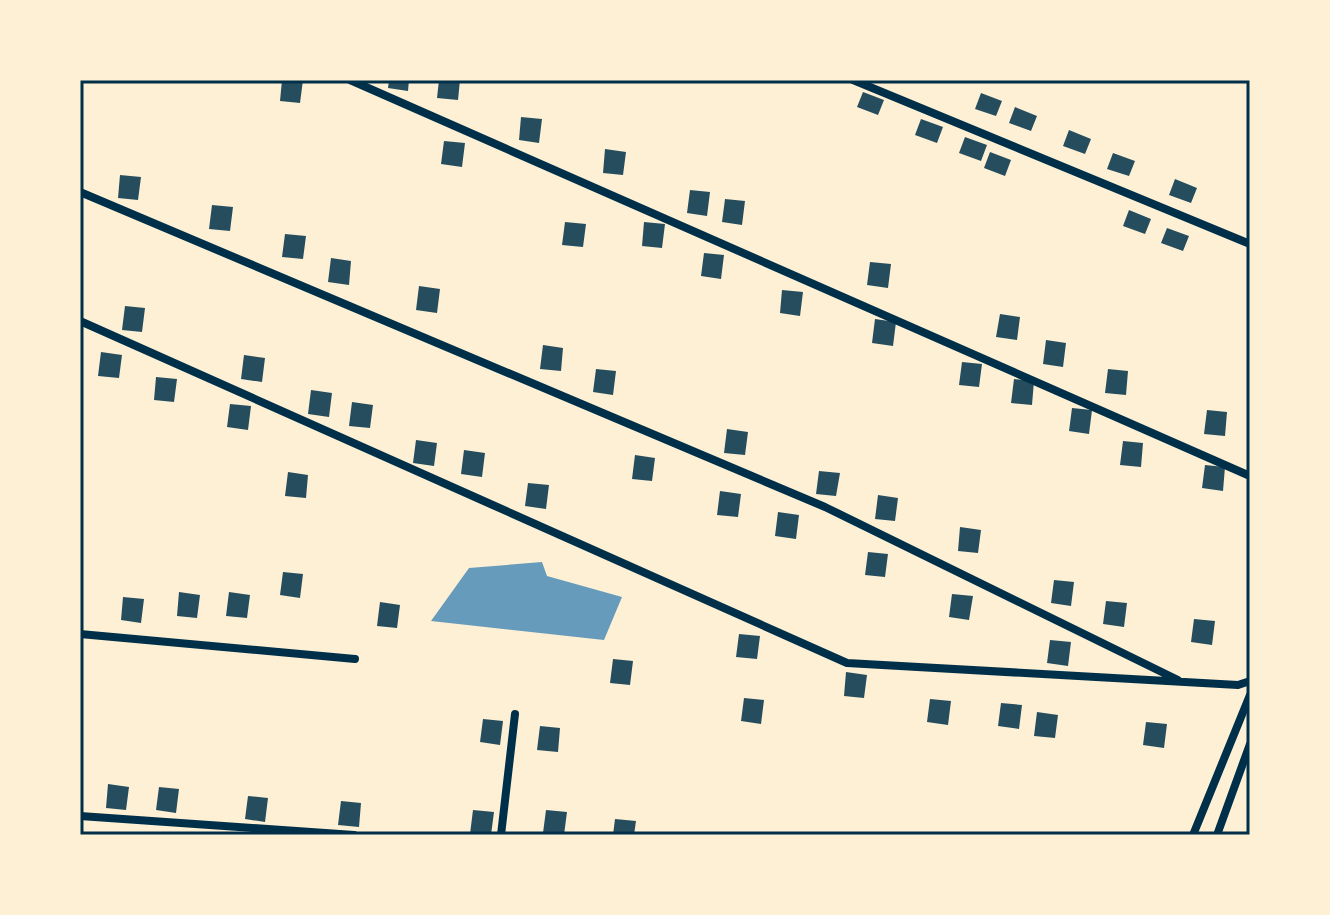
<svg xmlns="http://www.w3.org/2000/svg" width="1330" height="915" font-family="'Work Sans',sans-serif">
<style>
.water{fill:#669bbc}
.building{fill:#264d5e}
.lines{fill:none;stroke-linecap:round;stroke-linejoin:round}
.minor{stroke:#003049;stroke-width:8}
.neatline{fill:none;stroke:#003049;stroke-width:3}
</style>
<rect width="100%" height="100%" fill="#fdf0d5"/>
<path class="water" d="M542 562 547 576 622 597 604 640 431 621 469 568Z"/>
<path class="building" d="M282 80H303L300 103 280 101Z
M389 80H409L408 91 388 88Z
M439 80H460L458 100 437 98Z
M863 92 884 100 878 115 857 107Z
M981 93 1002 101 996 116 975 109Z
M1015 107 1037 116 1031 131 1009 123Z
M521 117 542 119 539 143 519 140Z
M921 119 943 127 937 143 915 135Z
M1069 130 1091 139 1085 154 1063 146Z
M965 137 987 145 981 161 959 153Z
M444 141 465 143 462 167 441 164Z
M605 149 626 152 623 175 603 173Z
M990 152 1011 160 1005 176 984 168Z
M1113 153 1135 161 1129 176 1107 169Z
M120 175 141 177 138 200 118 198Z
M1175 179 1197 188 1191 203 1169 195Z
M690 190 710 192 707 216 687 213Z
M725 199 745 201 742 225 722 222Z
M212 205 233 207 230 231 209 229Z
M1129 210 1151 219 1145 234 1123 226Z
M565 222 586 224 583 247 562 245Z
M644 222 665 224 662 248 642 246Z
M1167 228 1189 236 1183 251 1161 243Z
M285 234 306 236 303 259 282 257Z
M704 253 724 255 721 279 701 276Z
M331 258 351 261 349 285 328 282Z
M870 262 891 264 888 288 867 285Z
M419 286 440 289 437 313 416 310Z
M782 290 803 292 800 316 780 313Z
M125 306 145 308 142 332 122 330Z
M1000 314 1020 317 1017 340 996 337Z
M875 319 896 322 893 346 872 343Z
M1046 340 1066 343 1063 367 1043 364Z
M543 345 563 348 561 371 540 369Z
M101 352 122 355 119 378 98 376Z
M244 355 265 358 262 382 241 379Z
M962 362 982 364 979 387 959 385Z
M596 369 616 371 613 395 593 392Z
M1108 369 1128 371 1126 395 1105 393Z
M156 377 177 379 174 402 154 400Z
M1014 379 1034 381 1032 405 1011 403Z
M311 390 332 393 329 417 308 414Z
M352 402 373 405 370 428 349 426Z
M230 404 251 406 248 430 227 427Z
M1072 408 1092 410 1089 434 1069 431Z
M1207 410 1227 412 1225 436 1204 434Z
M727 429 748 432 745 455 724 453Z
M416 440 437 443 434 466 413 463Z
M1123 441 1143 443 1141 467 1120 465Z
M464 450 485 453 482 477 461 474Z
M635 455 655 458 652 481 632 479Z
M1205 465 1225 467 1223 491 1202 488Z
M819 471 840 473 836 496 816 494Z
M288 472 308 475 306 498 285 496Z
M528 483 549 485 546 509 525 506Z
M720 491 741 494 738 517 717 515Z
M878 495 898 498 895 521 875 519Z
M778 512 799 515 796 539 775 536Z
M960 527 981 530 978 553 958 551Z
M868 552 888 554 885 577 865 575Z
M283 572 303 574 300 598 280 595Z
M1054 580 1074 582 1071 606 1051 603Z
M179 592 200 595 197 618 177 616Z
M229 592 250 595 247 618 226 616Z
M952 594 973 596 969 620 949 617Z
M123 597 144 599 141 623 121 620Z
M1106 601 1127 603 1124 627 1103 624Z
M380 602 400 605 397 628 377 626Z
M1194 619 1215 621 1212 645 1191 642Z
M739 634 760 636 757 659 736 657Z
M1050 640 1071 642 1068 666 1047 663Z
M613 659 633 661 630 685 610 683Z
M846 672 867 675 864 698 844 696Z
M744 698 764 700 761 724 741 721Z
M930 699 951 701 948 725 927 722Z
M1001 703 1022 705 1019 729 998 726Z
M1037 712 1058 715 1055 738 1034 736Z
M483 719 503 721 500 745 480 742Z
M1146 722 1167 724 1164 748 1143 745Z
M540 726 560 728 558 752 537 750Z
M108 784 129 787 126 810 106 808Z
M159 787 179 789 176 813 156 810Z
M248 796 268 798 265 822 245 819Z
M341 801 361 803 359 827 338 825Z
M473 810 494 812 491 835 470 834Z
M546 810 567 812 564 835 543 833Z
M615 819 636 821 634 835H613Z"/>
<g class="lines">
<path class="minor" d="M350 80 1250 476
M853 80 1250 244
M80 192 825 507 1178 680
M80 321 847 663 1238 685 1250 681
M80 634 355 659
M80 816 354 835
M501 835 515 714
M1193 835 1250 695
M1217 835 1250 744"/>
</g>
<rect width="1330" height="915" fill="none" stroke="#fdf0d5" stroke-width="164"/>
<rect x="82" y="82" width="1166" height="751" class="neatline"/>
</svg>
